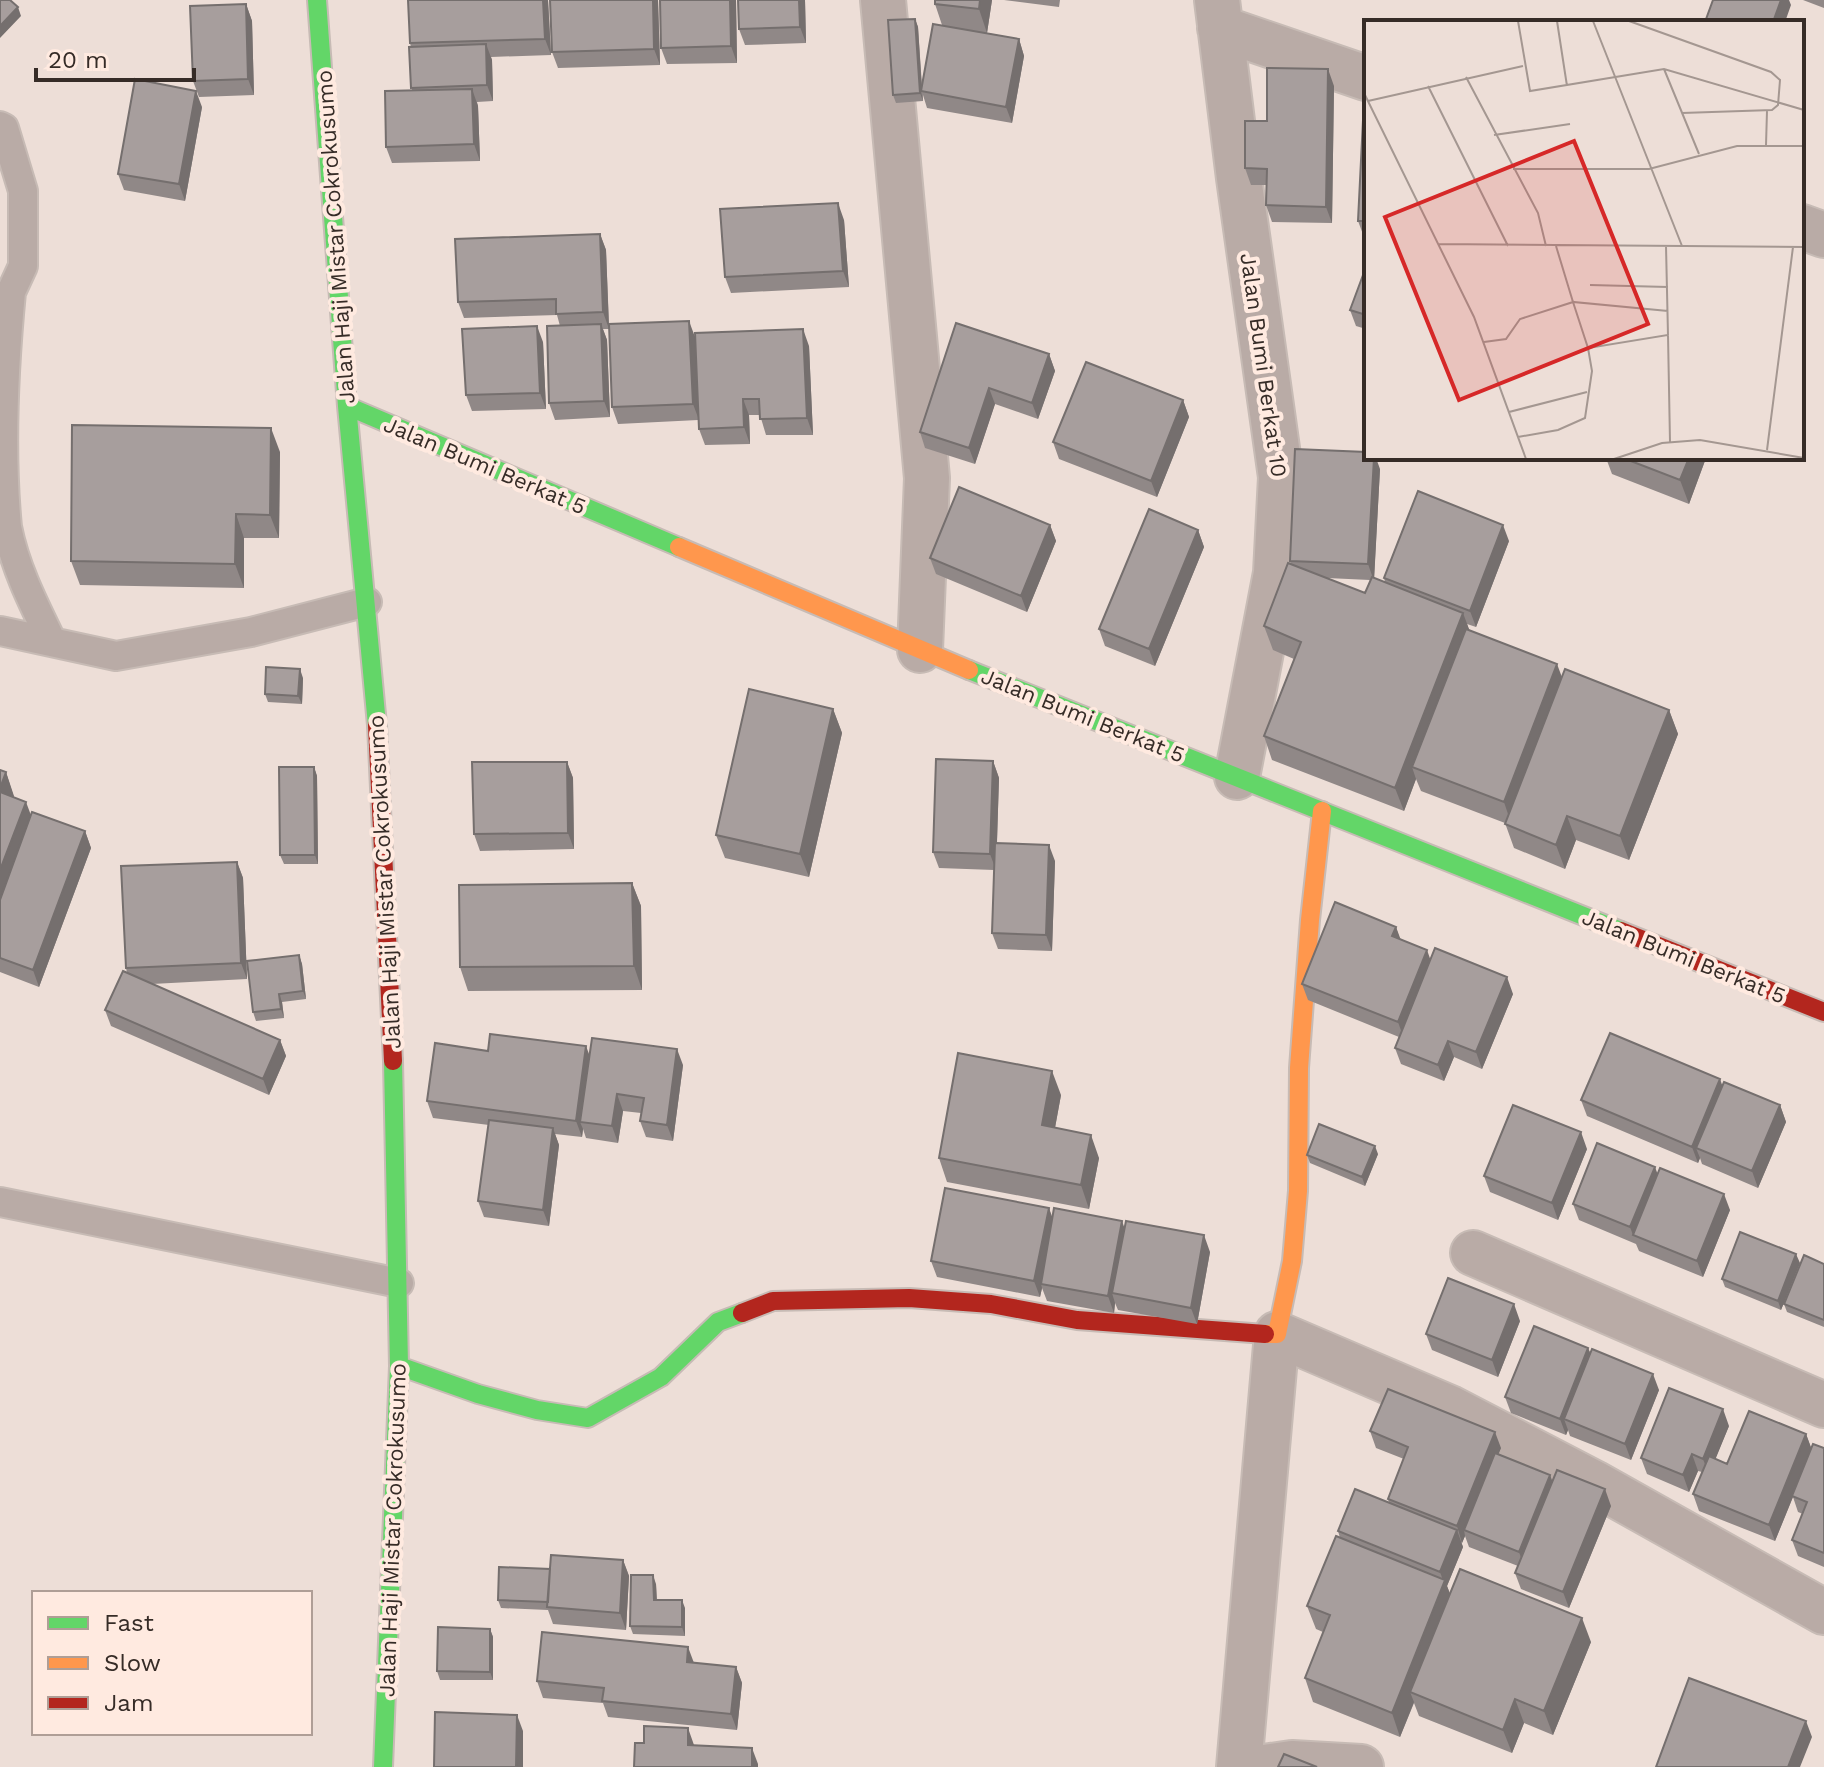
<svg xmlns="http://www.w3.org/2000/svg" width="1824" height="1767" font-family="'Work Sans',sans-serif">
<style>
.lines{fill:none;stroke-linecap:round;stroke-linejoin:round}
.lane-casing{stroke:#c7bbb5;stroke-width:32}
.street-casing{stroke:#c7bbb5;stroke-width:48}
.fast-casing{stroke:#c7bbb5;stroke-width:22}
.slow-casing{stroke:#c7bbb5;stroke-width:22}
.jam-casing{stroke:#c7bbb5;stroke-width:22}
.lane{stroke:#b9aba6;stroke-width:28}
.street{stroke:#b9aba6;stroke-width:44}
.fast{stroke:#63d668;stroke-width:18}
.slow{stroke:#ff974d;stroke-width:18}
.jam{stroke:#b3261e;stroke-width:18}
.wall{fill:#908887;fill-rule:evenodd}
.shaded-wall{fill:#756f6e}
.building{fill:#a79e9d;stroke:#756f6e;stroke-width:2}
.labels{text-anchor:middle;stroke-width:8;stroke-linejoin:round;paint-order:stroke}
.street-label{font-size:22px;fill:#362c27;stroke:#ffeae0}
.inset-road{fill:none;stroke:#a49791;stroke-width:2}
.view{fill:#d62828;fill-opacity:0.15;stroke:#d62828;stroke-width:4}
.inset-edge{fill:none;stroke:#362c27;stroke-width:4}
</style>
<rect width="100%" height="100%" fill="#edded7"/>
<g class="lines">
<g class="lane-casing">
<path id="lane" d="M0 126 4 128 23 191V266L11 292 0 300
M11 292C4 365 0 454 7 527 15 568 34 605 52 642
M0 631 116 656 251 632 367 602
M0 1202 399 1283"/>
</g>
<g class="street-casing">
<path id="street" d="M883 0 927 478 920 650
M1217 0 1239 178 1281 477 1276 573 1237 777
M1220 28 1366 78
M1802 227 1824 235
M1473 1253 1824 1405
M1239 1767 1277 1334 1450 1408 1594 1483 1824 1612
M1264 1767 1292 1763 1361 1767"/>
</g>
<g class="fast-casing">
<path id="fast" d="M317 0 347 406 377 725
M347 406 679 547
M969 670 1621 931
M399 1366 478 1394 537 1410 588 1418 661 1377 718 1322 742 1313
M383 1767 399 1366 393 1061"/>
</g>
<g class="slow-casing">
<path id="slow" d="M679 547 969 670
M1265 1334H1277L1292 1261 1298 1191 1299 1068 1310 920 1322 811"/>
</g>
<g class="jam-casing">
<path id="jam" d="M377 725 393 1061
M1621 931 1824 1012
M742 1313 773 1301 909 1298 991 1304 1077 1320 1265 1334"/>
</g>
<use href="#lane" class="lane"/>
<use href="#street" class="street"/>
<use href="#fast" class="fast"/>
<use href="#slow" class="slow"/>
<use href="#jam" class="jam"/>
</g>
<path class="wall" d="M548 0 551 55 491 57 492 60 493 101 477 102 478 106 480 161 392 163 386 147 412 91 411 47 410 43Z
M658 0 660 65 558 68 552 52Z
M660 0H736L737 63 667 64 661 48Z
M738 0H805L806 43 745 45 739 29Z
M935 0H992L987 33 1019 39 1024 56 1012 123 927 108 923 95V101L896 103 893 95 915 19 918 27 922 86 942 25 935 4Z
M1004 0H1060L1059 7Z
M1803 0H1824V8Z
M246 4 252 21 254 95 199 97 193 81Z
M1334 86 1332 223 1272 222 1266 205V185H1251L1245 168 1267 121Z
M1366 100V237H1364L1358 221Z
M202 107 185 201 124 190 118 174Z
M844 220 849 287 731 293 725 277Z
M600 234 606 250 609 324 695 336 809 346 813 435H766L760 415H749L750 444 705 445 699 429 698 420 618 424 612 407 609 329H603L607 340 610 417 555 420 549 403 560 326 557 315 464 318 458 302Z
M1366 267V329L1356 326 1350 310Z
M956 323 1049 354 1055 371 1038 419 995 404 975 464 925 448 920 432Z
M543 342 546 409 472 411 466 395Z
M1183 400 1189 417 1157 497 1059 459 1053 442Z
M280 452 279 538H244V588L80 585 71 561Z
M1606 458H1706L1689 504 1612 474Z
M1380 469 1374 578 1385 582 1384 578 1509 541 1476 627 1467 624 1469 630 1562 677 1669 710 1678 734 1629 860 1576 840 1565 869 1514 848 1505 823 1421 791 1416 779 1404 811 1272 760 1264 736 1294 659 1273 650 1264 626 1291 564 1290 561ZM1327 578 1370 580 1365 593Z
M1050 525 1056 541 1027 612 936 574 930 558Z
M1198 530 1204 547 1155 666 1105 646 1099 629Z
M303 678 302 704 268 702 265 694Z
M833 709 842 733 809 877 725 858 716 835Z
M993 761 999 778 997 843 1055 861 1052 951 998 949 992 933 994 870 939 868 933 852Z
M567 762 573 778 574 849 480 851 474 834Z
M314 767 317 776 318 864H284L280 855Z
M0 770 6 772 14 798 31 815 85 831 91 848 39 987 0 972Z
M237 862 243 878 247 979 152 984 280 1040 286 1056 269 1095 111 1026 105 1010 127 973 126 968Z
M632 883 641 906 642 990 468 991 460 967Z
M1396 927 1400 940 1430 960 1513 994 1482 1069 1454 1057 1444 1081 1401 1064 1395 1048 1399 1037 1308 1000 1302 984Z
M299 955 302 964 306 999 282 1002 284 1018 256 1021 253 1012Z
M589 1054 683 1065 673 1141 646 1137 640 1121 641 1113 623 1111 618 1143 586 1138 583 1129 582 1137 555 1134 559 1145 549 1226 484 1217 478 1201 489 1125 433 1118 427 1101Z
M1722 1086 1780 1105 1786 1122 1758 1188 1702 1164 1700 1158 1698 1163 1587 1116 1581 1100Z
M1061 1095 1055 1128 1099 1158 1089 1209 947 1182 939 1158Z
M1587 1149 1558 1220 1490 1192 1484 1176Z
M1378 1154 1365 1186 1310 1163 1307 1155Z
M1657 1174 1730 1210 1703 1277 1639 1251 1636 1244 1579 1220 1573 1204Z
M1049 1208 1052 1219 1124 1228 1210 1252 1197 1324 1118 1310 1115 1303 1114 1313 1047 1301 1042 1288 1040 1297 937 1277 931 1261Z
M1800 1263 1781 1310 1725 1287 1722 1279Z
M1824 1264V1327L1787 1312 1784 1304Z
M1520 1321 1498 1377 1432 1350 1426 1334Z
M1588 1348 1591 1354 1659 1390 1631 1460 1570 1436 1568 1430 1566 1435 1511 1413 1505 1397Z
M1729 1426 1715 1459 1727 1464 1806 1434 1811 1448H1824V1567L1798 1556 1792 1540 1803 1514 1798 1512 1793 1497 1775 1541 1699 1511 1693 1494 1702 1472 1698 1471 1689 1492 1647 1474 1641 1458Z
M1370 1431 1501 1448 1498 1454 1550 1475 1552 1481 1611 1506 1569 1608 1521 1589 1515 1573 1518 1566 1469 1547 1465 1536 1462 1543 1461 1542 1463 1547 1447 1586 1450 1594 1591 1642 1553 1735 1524 1723 1512 1753 1419 1716 1414 1703 1400 1737 1313 1702 1305 1678 1323 1632 1316 1629 1307 1606 1340 1538 1338 1531 1389 1503 1388 1499 1404 1459 1376 1448Z
M623 1560 629 1576 626 1630 553 1624 548 1610 501 1608 498 1600 550 1569Z
M656 1584 657 1600 685 1608V1636L633 1634 630 1626Z
M490 1629 493 1637V1680H440L437 1671Z
M694 1663 736 1667 742 1683 737 1730 608 1717 603 1703 543 1698 537 1681Z"/>
<path class="shaded-wall" d="M543 0H548L551 55 545 39Z
M653 0H658L660 65 654 49Z
M730 0H736L737 63 731 46Z
M799 0H805L806 43 800 27Z
M980 0H992L987 33 979 9Z
M1781 0H1789L1791 5 1785 22H1773Z
M246 4 252 21 254 95 248 79Z
M18 7 21 16 0 38V26Z
M915 19 918 27 922 91H921L923 101 920 93Z
M1019 39 1024 56 1012 123 1006 107Z
M486 44 492 60 493 101 487 85Z
M1328 69 1334 86 1332 223 1326 207Z
M472 89 478 106 480 161 474 144Z
M196 91 202 107 185 201 179 184Z
M838 203 844 220 849 287 843 271Z
M600 234 606 250 609 329 603 312Z
M689 321 695 337 699 420 693 404Z
M601 324 607 340 610 417 604 401Z
M537 326 543 342 546 409 540 393Z
M803 329 809 346 813 435 807 418Z
M1049 354 1055 371 1038 419 1032 403Z
M989 388 995 404 975 464 969 448Z
M743 399 749 415 750 444 744 427Z
M1183 400 1189 417 1157 497 1151 481Z
M271 428 280 452 279 538 270 515Z
M1374 458H1376L1380 469 1374 581 1368 564Z
M1689 458H1706L1689 504 1680 480Z
M236 514 244 538V588L235 564Z
M1050 525 1056 541 1027 612 1021 596Z
M1503 525 1509 541 1476 627 1470 611Z
M1198 530 1204 547 1155 666 1149 649Z
M1463 613 1472 637 1412 767 1416 779 1404 811 1395 788Z
M1557 664 1566 688 1512 826 1504 802Z
M300 669 303 678 302 704 298 696Z
M833 709 842 733 809 877 800 854Z
M1669 710 1678 734 1629 860 1620 836Z
M993 761 999 778 996 870 990 854Z
M567 762 573 778 574 849 568 833Z
M314 767 317 776 318 864 315 855Z
M6 772 14 796 7 816 0 796V788Z
M26 802 35 826 0 916V870Z
M1567 816 1576 840 1565 869 1556 845Z
M85 831 91 848 39 987 33 970Z
M1049 845 1055 861 1052 951 1046 935Z
M237 862 243 878 247 979 241 963Z
M632 883 641 906 642 990 634 966Z
M1396 927 1402 943 1392 936Z
M1427 950 1433 967 1404 1039 1398 1022Z
M299 955 302 964 306 999 303 991Z
M1507 977 1513 994 1482 1069 1476 1052Z
M279 994 282 1002 284 1018 281 1009Z
M280 1040 286 1056 269 1095 263 1079Z
M1448 1041 1454 1057 1444 1081 1438 1065Z
M586 1046 592 1062 580 1122 583 1129 582 1137 576 1121Z
M677 1049 683 1065 673 1141 667 1125Z
M1052 1071 1061 1095 1051 1149 1042 1125Z
M1720 1079 1726 1096 1696 1148 1700 1158 1698 1163 1692 1147Z
M617 1094 623 1111 618 1143 612 1126Z
M1780 1105 1786 1122 1758 1188 1752 1171Z
M553 1128 559 1145 549 1226 543 1210Z
M1581 1132 1587 1149 1558 1220 1552 1203Z
M1091 1135 1099 1158 1089 1209 1081 1185Z
M1375 1146 1378 1154 1365 1186 1362 1177Z
M1655 1167 1661 1183 1633 1235 1630 1227Z
M1724 1194 1730 1210 1703 1277 1697 1261Z
M1049 1208 1055 1225 1041 1284 1042 1288 1040 1297 1034 1281Z
M1122 1221 1128 1238 1112 1293 1115 1303 1114 1313 1108 1296Z
M1204 1235 1210 1252 1197 1324 1191 1308Z
M1796 1254 1800 1263 1781 1310 1778 1301Z
M1514 1304 1520 1321 1498 1377 1492 1360Z
M1588 1348 1594 1364 1564 1419 1568 1430 1566 1435 1560 1419Z
M1653 1374 1659 1390 1631 1460 1625 1444Z
M1723 1409 1729 1426 1709 1475 1703 1459Z
M1495 1432 1501 1448 1467 1532 1464 1530 1465 1536 1462 1543 1457 1526Z
M1806 1434 1812 1450 1775 1541 1769 1525Z
M1692 1454 1698 1471 1689 1492 1683 1475Z
M1550 1475 1556 1491 1525 1569 1519 1552Z
M1605 1489 1611 1506 1569 1608 1563 1592Z
M1457 1530 1463 1547 1447 1586 1454 1604 1410 1692 1414 1702 1400 1737 1392 1713 1444 1583 1440 1572Z
M623 1560 629 1576 626 1630 620 1613Z
M653 1575 656 1584 657 1608 654 1600Z
M682 1600 685 1608V1636L682 1627Z
M1582 1618 1591 1642 1553 1735 1544 1711Z
M490 1629 493 1637V1680L490 1672Z
M688 1647 694 1663 687 1662Z
M736 1667 742 1683 737 1730 731 1714Z
M1515 1699 1524 1723 1512 1753 1503 1730Z
M517 1715 523 1731V1767H516Z
M1806 1721 1812 1737 1800 1767H1788Z
M688 1728 694 1745V1762L688 1745Z
M752 1748 758 1764V1767H752Z"/>
<path class="building" d="M0 0H10L18 7 0 26Z
M408 0H543L545 39 410 43Z
M550 0H653L654 49 552 52Z
M660 0H730L731 46 661 48Z
M738 0H799L800 27 739 29Z
M935 0H980L979 9 935 4Z
M1713 0H1781L1773 22H1705Z
M246 4 248 79 193 81 190 6Z
M915 19 920 93 893 95 888 20Z
M933 24 1019 39 1006 107 921 91Z
M486 44 487 85 411 88 409 47Z
M1267 68 1328 69 1326 207 1266 205 1267 169 1245 168V121H1267Z
M135 79 196 91 179 184 118 174Z
M472 89 474 144 386 147 385 91Z
M1364 100H1366V221H1358Z
M838 203 843 271 725 277 720 209Z
M600 234 603 312 556 314V299L458 302 455 239Z
M1366 267V315L1350 310Z
M689 321 693 404 612 407 609 324Z
M956 323 1049 354 1032 403 989 388 969 448 920 432Z
M601 324 604 401 549 403 547 326Z
M537 326 540 393 466 395 462 329Z
M803 329 807 418 760 419 759 399H743L744 427 699 429 695 333Z
M1086 362 1183 400 1151 481 1053 442Z
M72 425 271 428 270 515 236 514 235 564 71 561Z
M1295 449 1366 452V458H1374L1368 564 1290 561Z
M1623 458H1689L1680 480Z
M959 487 1050 525 1021 596 930 558Z
M1418 491 1503 525 1470 611 1384 578Z
M1149 509 1198 530 1149 649 1099 629Z
M1288 563 1365 593 1372 577 1463 613 1395 788 1264 736 1301 642 1264 626Z
M1466 629 1557 664 1504 802 1412 767Z
M266 667 300 669 298 696 265 694Z
M1565 669 1669 710 1620 836 1567 816 1556 845 1505 824Z
M749 689 833 709 800 854 716 835Z
M936 759 993 761 990 854 933 852Z
M472 762H567L568 833 474 834Z
M279 767H314L315 855H280Z
M0 770 6 772 0 788Z
M0 792 26 802 0 870Z
M32 812 85 831 33 970 0 958V900Z
M995 843 1049 845 1046 935 992 933Z
M237 862 241 963 126 968 121 866Z
M632 883 634 966 460 967 459 885Z
M1335 902 1396 927 1392 936 1427 950 1398 1022 1302 984Z
M1435 948 1507 977 1476 1052 1448 1041 1438 1065 1395 1048Z
M299 955 303 991 279 994 281 1009 253 1012 247 961Z
M123 971 280 1040 263 1079 105 1010Z
M1610 1033 1720 1079 1692 1147 1581 1100Z
M490 1034 586 1046 576 1121 427 1101 435 1043 488 1051Z
M592 1038 677 1049 667 1125 640 1121 644 1098 617 1094 612 1126 580 1122Z
M958 1053 1052 1071 1042 1125 1091 1135 1081 1185 939 1158Z
M1724 1082 1780 1105 1752 1171 1696 1148Z
M1513 1105 1581 1132 1552 1203 1484 1176Z
M489 1120 553 1128 543 1210 478 1201Z
M1319 1124 1375 1146 1362 1177 1307 1155Z
M1597 1143 1655 1167 1630 1227 1573 1204Z
M1660 1168 1724 1194 1697 1261 1633 1235Z
M945 1188 1049 1208 1034 1281 931 1261Z
M1054 1208 1122 1221 1108 1296 1041 1284Z
M1126 1221 1204 1235 1191 1308 1112 1293Z
M1740 1232 1796 1254 1778 1301 1722 1279Z
M1804 1255 1824 1264V1320L1784 1304Z
M1448 1278 1514 1304 1492 1360 1426 1334Z
M1534 1326 1588 1348 1560 1419 1505 1397Z
M1592 1349 1653 1374 1625 1444 1564 1419Z
M1669 1388 1723 1409 1703 1459 1692 1454 1683 1475 1641 1458Z
M1388 1389 1495 1432 1457 1526 1388 1499 1408 1447 1370 1431Z
M1749 1411 1806 1434 1769 1525 1693 1494 1709 1456 1727 1464Z
M1813 1444 1824 1448V1553L1792 1540 1807 1502 1792 1496Z
M1495 1453 1550 1475 1519 1552 1464 1530Z
M1557 1470 1605 1489 1563 1592 1515 1573Z
M1355 1489 1457 1530 1440 1572 1338 1531Z
M1336 1536 1445 1580 1392 1713 1305 1678 1330 1615 1307 1606Z
M551 1555 623 1560 620 1613 547 1607Z
M499 1567 550 1569 548 1602 498 1600Z
M1460 1569 1582 1618 1544 1711 1515 1699 1503 1730 1410 1692Z
M631 1575H653L654 1600H682V1627L630 1626Z
M438 1627 490 1629V1672L437 1671Z
M542 1632 688 1647 687 1662 736 1667 731 1714 602 1701 604 1688 537 1681Z
M1689 1678 1806 1721 1788 1767H1656Z
M435 1712 517 1715 516 1767H434Z
M644 1726 688 1728V1745L752 1748V1767H634L635 1743H644Z
M1284 1754 1317 1767H1278Z"/>
<g class="labels">
<g class="street-label">
<text transform="translate(335 237) rotate(-94)" y="8">Jalan Haji Mistar Cokrokusumo</text>
<text transform="translate(1264 365) rotate(82)" y="8">Jalan Bumi Berkat 10</text>
<text transform="translate(485 465) rotate(23)" y="8">Jalan Bumi Berkat 5</text>
<text transform="translate(1083 715) rotate(22)" y="8">Jalan Bumi Berkat 5</text>
<text transform="translate(384 882) rotate(-93)" y="8">Jalan Haji Mistar Cokrokusumo</text>
<text transform="translate(1684 956) rotate(22)" y="8">Jalan Bumi Berkat 5</text>
<text transform="translate(392 1530) rotate(-88)" y="8">Jalan Haji Mistar Cokrokusumo</text>
</g>
</g>
<g transform="translate(1364 20)">
<rect width="440" height="440" fill="#edded7"/>
<path class="inset-road" d="M154 1 166 71 300 49 440 90M193 1 203 66M229 1 318 226M265 1 407 52 416 60 414 85 408 90 318 93M300 49 335 134M102 57 174 193 182 226M64 66 144 226M0 73 110 297 162 439M4 81 159 46M130 115 206 104M402 125 403 91M149 149H285L373 126H440M74 224 440 227M226 265 304 267M304 315 306 422M120 322 142 319 156 299 209 282 192 226M224 328 209 282 304 291M145 392 223 372M154 417 194 410 221 398 228 351 224 328 304 315 302 226M403 430 429 227M250 439 298 423 336 420 440 438"/>
<path class="view" d="M210 121 284 304 95 380 21 197Z"/>
<rect width="440" height="440" class="inset-edge"/>
</g>
<rect x="32" y="1591" width="280" height="144" fill="#ffeae0" stroke="#af9e96" stroke-width="2"/>
<rect x="48" y="1617" width="40" height="12" fill="#63d668" stroke="#af9e96" stroke-width="2"/>
<text x="104" y="1631" font-size="24" fill="#362c27">Fast</text>
<rect x="48" y="1657" width="40" height="12" fill="#ff974d" stroke="#af9e96" stroke-width="2"/>
<text x="104" y="1671" font-size="24" fill="#362c27">Slow</text>
<rect x="48" y="1697" width="40" height="12" fill="#b3261e" stroke="#af9e96" stroke-width="2"/>
<text x="104" y="1711" font-size="24" fill="#362c27">Jam</text>
<path d="M36 68v12h158v-12" fill="none" stroke="#362c27" stroke-width="4"/>
<text x="48" y="68" font-size="24" fill="#362c27" stroke="#ffeae0" stroke-width="6" paint-order="stroke">20 m</text>
</svg>
